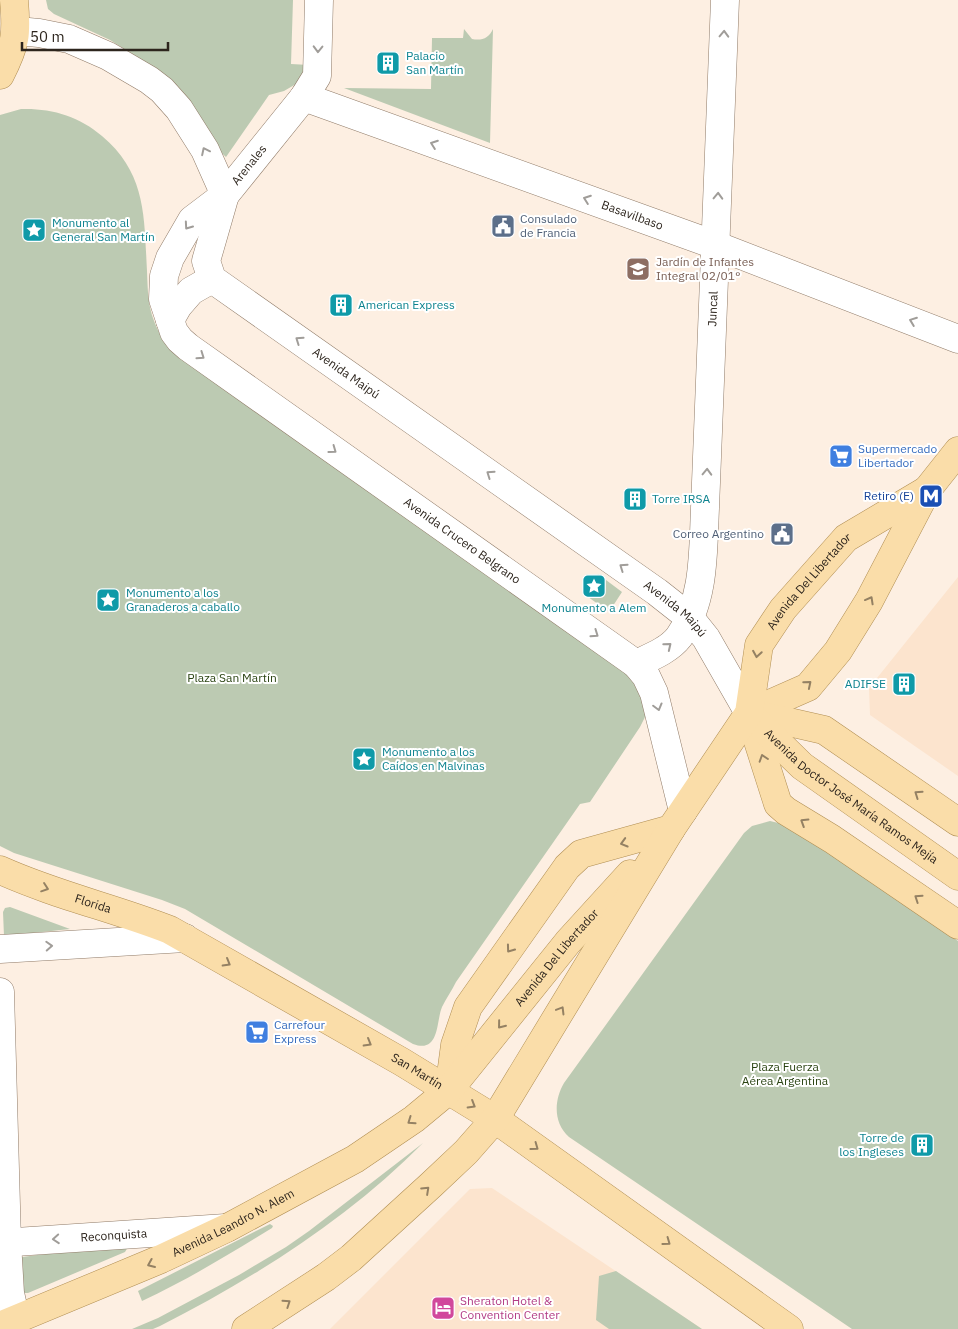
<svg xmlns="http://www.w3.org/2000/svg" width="958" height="1329" font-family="'IBM Plex Sans',sans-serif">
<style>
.built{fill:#fce4ce}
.green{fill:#bccab2}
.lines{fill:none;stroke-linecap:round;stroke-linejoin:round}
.minor-casing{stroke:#907b68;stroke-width:29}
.major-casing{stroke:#b08e53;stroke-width:29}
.minor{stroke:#fff;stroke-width:28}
.major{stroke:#fadda9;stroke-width:28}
.oneway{stroke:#a09d99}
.oneway2{stroke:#948163}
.labels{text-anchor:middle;stroke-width:4;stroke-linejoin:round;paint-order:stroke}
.culture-label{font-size:12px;fill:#0d838f;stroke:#fff;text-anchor:start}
.street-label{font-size:12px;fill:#2d251d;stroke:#fff}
.service-label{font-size:12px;fill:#4e5e75;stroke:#fff;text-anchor:start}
.education-label{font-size:12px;fill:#785e54;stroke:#fff;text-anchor:start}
.shop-label{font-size:12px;fill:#366cbe;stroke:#fff;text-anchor:start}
.transit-label{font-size:12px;fill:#164399;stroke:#fff;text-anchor:end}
.park-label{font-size:12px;fill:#2a4312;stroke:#fff}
.hotel-label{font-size:12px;fill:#b23c85;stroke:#fff;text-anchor:start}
</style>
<rect width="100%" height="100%" fill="#fdefe2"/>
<path class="built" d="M958 577V776L870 715 869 688Z
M492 1188 702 1329H330L470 1189Z"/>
<path class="green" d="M46 0H293L291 64 309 65 296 84 284 91 269 95 226 157 216 148 150 65 110 40 54 14 48 9Z
M464 29 472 39C482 41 489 38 493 29L490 143 344 88 431 89 432 38H463Z
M21 109C51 108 79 116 102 136 147 174 144 218 147 271 148 297 148 311 160 334L631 669 647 707 645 717 640 727 590 802 580 804 456 982C452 990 446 999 442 1007 436 1021 440 1054 413 1044L185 909 162 900 14 853 0 846V115Z
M598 574 622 592 609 612 584 594Z
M770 821 795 827 958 941V1329H852L569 1137C553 1123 554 1100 564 1083L744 833 752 826Z
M10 907 70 929 4 936 3 912 5 908Z
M423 1143C348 1219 256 1277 160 1326L153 1329H132L158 1318 239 1275 286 1247 309 1231Z
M270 1224 273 1226 272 1228C230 1254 187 1280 142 1301L138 1291Z
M124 1244 128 1247 125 1252 28 1293H23L21 1258 22 1257Z
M616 1271 702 1329H609L596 1320 599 1276Z"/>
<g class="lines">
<g class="minor-casing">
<g id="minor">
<path id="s1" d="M319 0 317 76 304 97 225 195 192 220 170 258 164 276 163 299 174 332 180 340 188 347 636 664 646 676 654 693 683 811"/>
<path id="s2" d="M17 31 39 33 69 39 108 56 149 80 162 90 179 109 205 150 225 195 206 261 212 279 657 592 690 618 706 638 749 713"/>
<path id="s3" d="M304 97 715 245 958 339"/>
<path d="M170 320 178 306 191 291 212 279"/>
<path id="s4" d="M636 664C651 657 669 650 679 637 705 601 703 550 705 508L725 0"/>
<path d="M0 949 185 938"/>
<path d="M0 992 7 1242 10 1293 16 1320"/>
<path id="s5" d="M0 1243 226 1228"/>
</g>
</g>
<g class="major-casing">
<g id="major">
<path d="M0 75C16 44 17 34 14 0"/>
<path d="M749 713 808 687 838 651 869 601 927 490 958 451"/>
<path d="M749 713 778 804 786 811 832 839 958 925"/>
<path d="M749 713 824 730 958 822"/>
<path id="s6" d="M753 718 802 766 958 876"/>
<path id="s7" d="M0 870C55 895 114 908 170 930L402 1062 495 1119 789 1329"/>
<path d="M449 1090 455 1045 468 1007 567 867 581 854 671 829"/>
<path id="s8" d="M0 1326 161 1259 227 1228 355 1159 414 1119 449 1090 568 942 630 874"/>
<path id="s9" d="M246 1329 326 1277 351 1258 431 1185 466 1152 495 1119 671 829 749 713 759 645 783 609 846 538 927 490"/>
</g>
</g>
<use href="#minor" class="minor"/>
<use href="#major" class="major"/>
</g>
<defs><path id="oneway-chevron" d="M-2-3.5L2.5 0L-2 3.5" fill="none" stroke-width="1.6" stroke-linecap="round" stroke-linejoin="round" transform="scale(1.25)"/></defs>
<g class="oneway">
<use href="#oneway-chevron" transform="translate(724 34) rotate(-88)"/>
<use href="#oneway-chevron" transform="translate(318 49) rotate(91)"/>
<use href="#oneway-chevron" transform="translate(434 144) rotate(-160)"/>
<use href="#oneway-chevron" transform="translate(205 151) rotate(-116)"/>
<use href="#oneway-chevron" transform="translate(718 196) rotate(-88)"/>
<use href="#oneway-chevron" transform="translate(587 199) rotate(-160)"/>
<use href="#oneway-chevron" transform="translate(188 226) rotate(125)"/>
<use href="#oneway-chevron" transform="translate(913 321) rotate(-159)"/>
<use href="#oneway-chevron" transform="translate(299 340) rotate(-145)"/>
<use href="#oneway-chevron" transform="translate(201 356) rotate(35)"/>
<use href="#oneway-chevron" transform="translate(333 450) rotate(36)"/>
<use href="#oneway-chevron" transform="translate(707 472) rotate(-88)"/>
<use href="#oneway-chevron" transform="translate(490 474) rotate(-145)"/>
<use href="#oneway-chevron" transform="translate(623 567) rotate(-145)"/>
<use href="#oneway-chevron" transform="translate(595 634) rotate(35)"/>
<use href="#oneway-chevron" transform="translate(668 646) rotate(-39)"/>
<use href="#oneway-chevron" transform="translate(658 707) rotate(75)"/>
<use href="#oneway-chevron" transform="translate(49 946) rotate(-3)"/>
<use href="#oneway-chevron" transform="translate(56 1239) rotate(176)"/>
</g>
<g class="oneway2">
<use href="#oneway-chevron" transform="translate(870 600) rotate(-61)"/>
<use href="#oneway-chevron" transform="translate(757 654) rotate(99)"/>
<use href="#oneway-chevron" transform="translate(808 684) rotate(-40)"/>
<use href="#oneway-chevron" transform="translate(763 758) rotate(-108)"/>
<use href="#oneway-chevron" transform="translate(918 794) rotate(-145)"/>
<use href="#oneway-chevron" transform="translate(804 822) rotate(-148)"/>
<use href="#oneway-chevron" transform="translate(624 843) rotate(164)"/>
<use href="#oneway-chevron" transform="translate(45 888) rotate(19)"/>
<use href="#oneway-chevron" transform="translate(918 898) rotate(-146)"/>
<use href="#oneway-chevron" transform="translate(510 949) rotate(126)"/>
<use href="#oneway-chevron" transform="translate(227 963) rotate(30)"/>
<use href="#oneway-chevron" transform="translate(561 1010) rotate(-59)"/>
<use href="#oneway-chevron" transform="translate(501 1025) rotate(129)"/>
<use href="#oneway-chevron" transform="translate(368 1043) rotate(30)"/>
<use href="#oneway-chevron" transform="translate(472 1105) rotate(31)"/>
<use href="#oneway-chevron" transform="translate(411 1121) rotate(145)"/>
<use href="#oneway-chevron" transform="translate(535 1147) rotate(36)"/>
<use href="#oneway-chevron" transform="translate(426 1190) rotate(-43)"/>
<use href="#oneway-chevron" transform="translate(667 1242) rotate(36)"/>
<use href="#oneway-chevron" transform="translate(151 1264) rotate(157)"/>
<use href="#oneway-chevron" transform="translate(287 1303) rotate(-34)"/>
</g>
<defs>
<g id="building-square" transform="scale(1.25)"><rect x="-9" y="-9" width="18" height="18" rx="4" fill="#0f9aa8" stroke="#fff"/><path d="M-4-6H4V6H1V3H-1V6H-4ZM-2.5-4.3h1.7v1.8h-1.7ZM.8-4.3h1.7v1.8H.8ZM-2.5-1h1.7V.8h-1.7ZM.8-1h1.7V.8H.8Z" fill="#fff"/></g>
<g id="civic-square" transform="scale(1.25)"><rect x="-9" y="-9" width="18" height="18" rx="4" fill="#5c6f8a" stroke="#fff"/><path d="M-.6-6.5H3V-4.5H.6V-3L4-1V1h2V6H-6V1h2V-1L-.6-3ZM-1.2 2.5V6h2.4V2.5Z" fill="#fff"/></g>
<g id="sight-square" transform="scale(1.25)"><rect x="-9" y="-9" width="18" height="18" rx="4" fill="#0f9aa8" stroke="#fff"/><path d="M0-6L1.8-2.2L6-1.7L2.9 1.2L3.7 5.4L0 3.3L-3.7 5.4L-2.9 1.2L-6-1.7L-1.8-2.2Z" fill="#fff"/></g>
<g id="school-square" transform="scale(1.25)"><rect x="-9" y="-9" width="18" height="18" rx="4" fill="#8d6e63" stroke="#fff"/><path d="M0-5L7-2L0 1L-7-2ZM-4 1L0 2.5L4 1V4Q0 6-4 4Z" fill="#fff"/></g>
<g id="supermarket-square" transform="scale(1.25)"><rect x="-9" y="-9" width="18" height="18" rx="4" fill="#3f7fe0" stroke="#fff"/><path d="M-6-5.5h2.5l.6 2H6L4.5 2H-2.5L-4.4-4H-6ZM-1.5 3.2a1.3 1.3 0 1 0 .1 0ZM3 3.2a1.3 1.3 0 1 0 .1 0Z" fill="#fff"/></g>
<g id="metro-square" transform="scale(1.25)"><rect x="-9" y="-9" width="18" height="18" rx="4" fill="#1a4fb4" stroke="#fff"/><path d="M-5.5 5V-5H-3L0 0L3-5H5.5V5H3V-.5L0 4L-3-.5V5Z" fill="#fff"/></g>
<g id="hotel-square" transform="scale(1.25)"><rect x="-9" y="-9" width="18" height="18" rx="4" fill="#d1479c" stroke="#fff"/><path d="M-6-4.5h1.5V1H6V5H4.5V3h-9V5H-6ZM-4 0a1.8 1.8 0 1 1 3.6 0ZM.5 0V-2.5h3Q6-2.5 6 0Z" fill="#fff"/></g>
</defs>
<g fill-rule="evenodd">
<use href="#building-square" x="388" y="63"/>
<use href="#civic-square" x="503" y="226"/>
<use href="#sight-square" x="34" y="230"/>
<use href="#school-square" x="638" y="269"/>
<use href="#building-square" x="341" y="305"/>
<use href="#supermarket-square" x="841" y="456"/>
<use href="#metro-square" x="931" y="496"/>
<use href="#building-square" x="635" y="499"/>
<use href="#civic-square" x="782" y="534"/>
<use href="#sight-square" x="594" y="586"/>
<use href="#sight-square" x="108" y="600"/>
<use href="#building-square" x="904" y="684"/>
<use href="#sight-square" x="364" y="759"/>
<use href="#supermarket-square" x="257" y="1032"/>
<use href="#building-square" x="922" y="1145"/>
<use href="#hotel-square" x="443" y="1308"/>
</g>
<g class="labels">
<g class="culture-label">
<text x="406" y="60">Palacio<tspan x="406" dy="14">San Martín</tspan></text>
<text x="52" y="227">Monumento al<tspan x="52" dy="14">General San Martín</tspan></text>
<text x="358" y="309">American Express</text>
<text x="652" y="503">Torre IRSA</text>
<text x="126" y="597">Monumento a los<tspan x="126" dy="14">Granaderos a caballo</tspan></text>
<text x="594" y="612" text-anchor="middle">Monumento a Alem</text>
<text x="886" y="688" text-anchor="end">ADIFSE</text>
<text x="382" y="756">Monumento a los<tspan x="382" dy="14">Caídos en Malvinas</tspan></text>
<text x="904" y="1142" text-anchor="end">Torre de<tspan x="904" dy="14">los Ingleses</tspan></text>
</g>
<g class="street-label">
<text transform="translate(249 165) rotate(-51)" y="4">Arenales</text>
<text dy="4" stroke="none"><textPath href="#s3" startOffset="349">Basavilbaso</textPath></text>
<text dy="4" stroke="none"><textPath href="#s4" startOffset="384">Juncal</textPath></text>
<text dy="4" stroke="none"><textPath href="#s2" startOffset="534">Avenida Maipú</textPath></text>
<text dy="4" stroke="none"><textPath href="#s1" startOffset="745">Avenida Crucero Belgrano</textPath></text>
<text dy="4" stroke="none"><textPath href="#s9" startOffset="956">Avenida Del Libertador</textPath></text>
<text dy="4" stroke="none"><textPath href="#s2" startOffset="939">Avenida Maipú</textPath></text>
<text dy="4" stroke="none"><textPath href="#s6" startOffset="126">Avenida Doctor José María Ramos Mejía</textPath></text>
<text dy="4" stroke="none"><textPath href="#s7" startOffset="99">Florida</textPath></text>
<text dy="4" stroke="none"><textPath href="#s8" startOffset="680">Avenida Del Libertador</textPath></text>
<text dy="4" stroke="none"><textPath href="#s7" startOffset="465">San Martín</textPath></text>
<text dy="4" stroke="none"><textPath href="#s8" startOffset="255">Avenida Leandro N. Alem</textPath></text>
<text dy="4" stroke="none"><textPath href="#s5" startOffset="114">Reconquista</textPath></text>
</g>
<g class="service-label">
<text x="520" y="223">Consulado<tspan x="520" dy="14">de Francia</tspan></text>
<text x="764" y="538" text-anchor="end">Correo Argentino</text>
</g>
<g class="education-label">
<text x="656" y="266">Jardín de Infantes<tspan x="656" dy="14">Integral 02/01°</tspan></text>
</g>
<g class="shop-label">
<text x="858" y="453">Supermercado<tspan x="858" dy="14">Libertador</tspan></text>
<text x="274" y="1029">Carrefour<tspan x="274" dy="14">Express</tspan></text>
</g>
<g class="transit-label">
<text x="914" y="500">Retiro (E)</text>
</g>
<g class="park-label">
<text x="232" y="682">Plaza San Martín</text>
<text x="785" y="1071">Plaza Fuerza<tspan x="785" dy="14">Aérea Argentina</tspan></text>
</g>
<g class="hotel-label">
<text x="460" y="1305">Sheraton Hotel &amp;<tspan x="460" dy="14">Convention Center</tspan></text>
</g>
</g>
<path d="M22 42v8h146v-8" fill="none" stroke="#2d251d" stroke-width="2.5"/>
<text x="30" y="42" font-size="15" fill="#2d251d" stroke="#ffffff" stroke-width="4" paint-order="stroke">50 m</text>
</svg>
